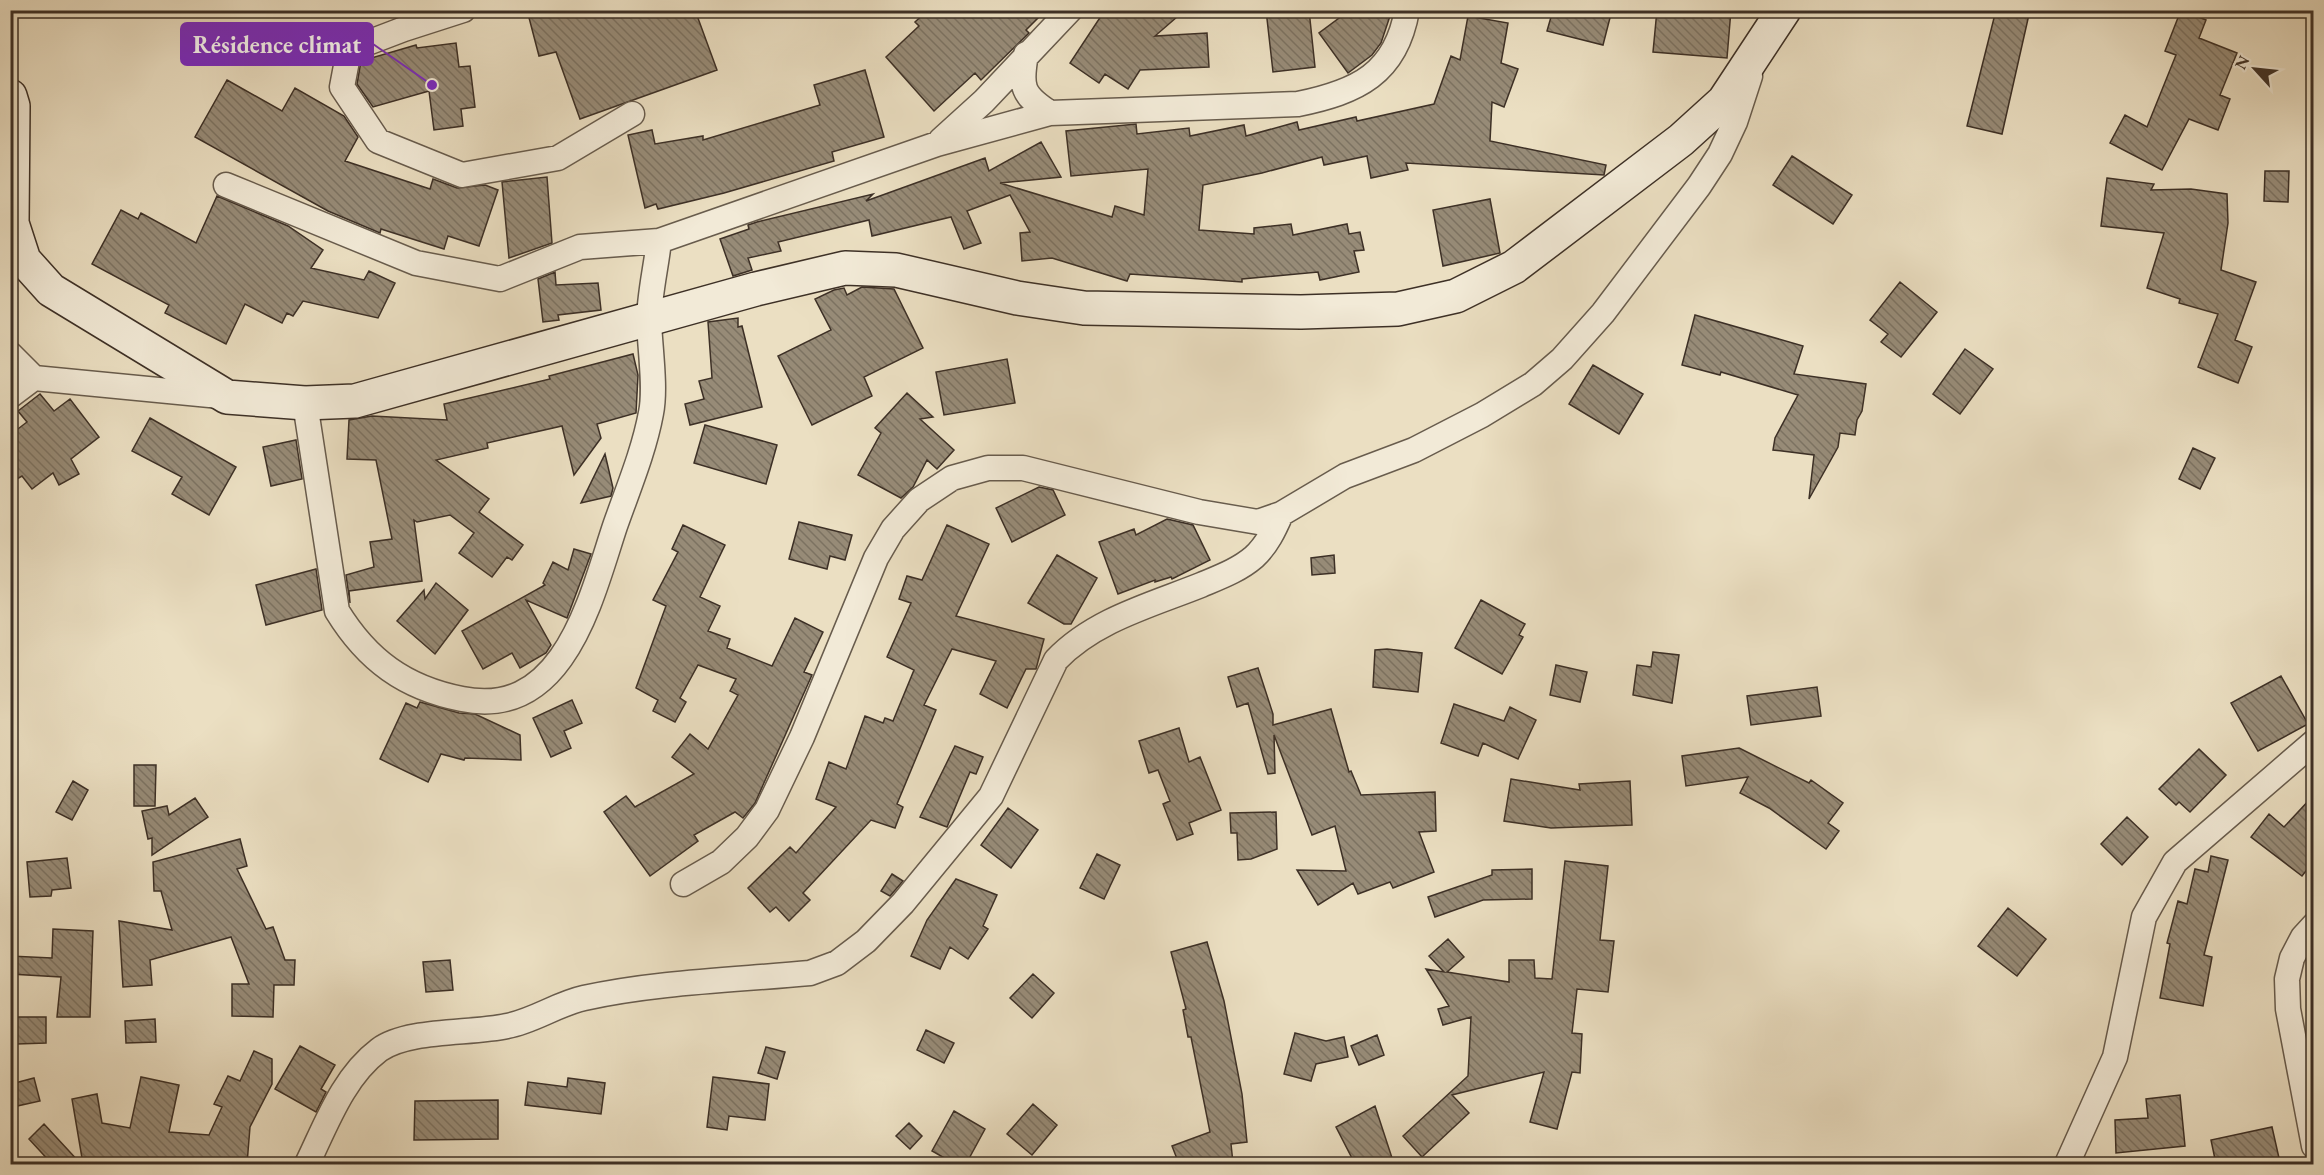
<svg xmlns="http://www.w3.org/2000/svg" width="2324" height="1175" font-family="'EB Garamond',serif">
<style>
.building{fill:url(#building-back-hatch);stroke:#3d3026;stroke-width:1.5}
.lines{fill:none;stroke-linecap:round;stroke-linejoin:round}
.street-casing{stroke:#685c4d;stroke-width:27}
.secondary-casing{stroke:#3d3026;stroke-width:36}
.street{stroke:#f2ead7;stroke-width:24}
.secondary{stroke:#f2ead7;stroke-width:33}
.leader{fill:none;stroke:#7b2cbf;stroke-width:2}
.callout-dot{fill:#7b2cbf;stroke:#f2ead7;stroke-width:2}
.callout{fill:#7b2cbf;stroke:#7b2cbf;stroke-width:2}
.callout-label{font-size:24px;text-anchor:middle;font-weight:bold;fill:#fff}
</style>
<defs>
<pattern id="building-back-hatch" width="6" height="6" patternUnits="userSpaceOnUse" patternTransform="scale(1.5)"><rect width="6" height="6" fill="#978b77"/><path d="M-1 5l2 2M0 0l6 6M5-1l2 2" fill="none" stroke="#7c7261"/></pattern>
</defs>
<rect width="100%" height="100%" fill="#ebdfc2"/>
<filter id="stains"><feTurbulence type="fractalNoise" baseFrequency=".00333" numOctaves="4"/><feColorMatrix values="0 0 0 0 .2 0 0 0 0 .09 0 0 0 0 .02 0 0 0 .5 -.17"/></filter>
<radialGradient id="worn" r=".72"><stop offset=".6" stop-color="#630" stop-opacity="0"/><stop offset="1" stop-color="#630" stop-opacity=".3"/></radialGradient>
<path class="building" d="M527 10H695L717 70 580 119 556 52 539 56Z
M928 10H1046L1026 30 1029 33 981 80 975 73 934 111 886 57 919 26 915 22Z
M1105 10H1185L1155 36 1207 33 1209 67 1140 70 1128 89 1105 74 1099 83 1070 63Z
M1266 10H1309L1315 67 1273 72Z
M1350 10H1392L1381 43 1372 55 1348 73 1319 33Z
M1553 10H1612L1603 45 1547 31Z
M1657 10H1731L1727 58 1653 52Z
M1996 10H2030L2002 134 1967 126Z
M2181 10 2206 20 2199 38 2237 53 2220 95 2230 99 2218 130 2189 119 2162 170 2110 143 2125 115 2147 127 2176 55 2165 51Z
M1468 16 1508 23 1501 63 1518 69 1504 107 1492 102 1490 141 1606 165 1604 175 1406 163 1408 170 1371 178 1367 156 1324 165 1322 157 1262 173 1203 185 1199 230 1254 234V228L1291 224 1293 235 1347 224 1349 234 1360 232 1364 250 1354 251 1359 272 1320 280 1318 272 1242 279V282L1130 274 1127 281 1052 258 1022 261 1020 233 1030 232 1010 195 967 211 981 243 964 249 951 217 872 236 869 220 778 242 781 251 748 258 752 270 733 276 720 239 749 229 748 225 757 222 873 194 866 201 985 158 989 171 1041 142 1061 177 1000 183 1112 217 1115 206 1144 215 1148 169 1071 176 1066 131 1136 124 1137 134 1189 128 1190 136 1244 125 1246 136 1297 122 1299 130 1356 117 1357 121 1434 104 1451 56 1460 60Z
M456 43 459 67 470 66 475 107 461 109 463 126 434 130 429 91 373 107 357 84 361 61 416 45 417 48Z
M865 70 884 137 832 152 834 161 724 193 658 209 656 204 645 208 628 135 652 130 655 144 703 136V140L820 105 814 85Z
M227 80 282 111 295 88 344 116 358 137 345 161 430 189 433 179 457 188 485 185 498 190 479 246 448 236 444 249 381 229 380 233 328 211 195 137Z
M1792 156 1852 195 1833 224 1773 185Z
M2265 171H2289L2288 202 2264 201Z
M547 177 552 243 509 258 502 182Z
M2107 178 2154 184 2151 190 2191 189 2227 194 2228 223 2221 270 2256 282 2235 340 2252 347 2238 383 2198 367 2218 314 2179 303 2180 299 2147 288 2164 233 2101 226Z
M217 196 288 226 323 250 311 268 364 280 369 271 395 283 378 318 303 301 293 316 287 313 282 323 245 304 226 344 165 313 169 305 92 264 121 210 138 219 141 213 196 243Z
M1490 199 1500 253 1443 266 1433 210Z
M555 272 556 285 598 283 601 310 558 315 559 320 543 322 538 279Z
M1900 282 1937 312 1901 357 1881 342 1888 334 1870 320Z
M862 287 894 289 923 348 864 377 872 396 812 425 778 356 831 330 815 299 834 290 844 288 847 295Z
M1695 315 1803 346 1794 374 1866 384 1862 411 1857 420 1855 435 1840 433 1838 447 1809 499 1814 455 1773 450 1775 438 1798 395 1721 372 1720 375 1682 365Z
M738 318V327L742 326 762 407 690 425 685 404 704 399 699 381 712 378 708 322Z
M1965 349 1993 369 1960 414 1933 394Z
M633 354 638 375 636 413 597 424 601 438 574 475 562 426 487 443 488 448 436 460 489 499 479 512 523 545 512 560 507 557 492 577 459 553 474 533 450 515 417 522 414 520 422 581 349 591 350 603 346 575 374 567 370 542 392 539 376 460 347 459 349 420 372 416 447 420 444 404 550 379 549 376Z
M1007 359 1015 403 944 415 936 372Z
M1593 365 1643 394 1619 434 1569 404Z
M907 393 933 417 920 419 954 450 937 469 927 460 913 487 901 498 858 475 881 433 875 428Z
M40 394 54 411 70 399 99 437 71 459 79 474 59 485 53 473 32 489 22 476 10 483V435L27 422 18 411Z
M150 418 236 467 209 515 172 494 182 477 132 451Z
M705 425 777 445 766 484 694 463Z
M296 440 302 479 271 486 263 447Z
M2193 448 2215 458 2200 489 2179 479Z
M605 454 613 488 611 496 581 503Z
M1039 487 1053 490 1065 515 1012 542 996 508Z
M1167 519 1193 525 1210 560 1172 579 1171 577 1155 582V580L1118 594 1099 542 1134 529 1136 535Z
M799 522 852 535 845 560 830 556 827 569 789 559Z
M683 525 725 545 700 597 720 606 708 631 730 639 727 648 772 666 795 618 823 632 804 672 812 675 755 803 743 818 735 812 694 835 698 841 650 876 604 812 626 796 635 807 694 774 672 757 690 734 708 749 738 695 730 691 736 679 698 665 680 698 686 702 675 722 653 711 658 700 636 688 666 606 653 600 678 552 672 549Z
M947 525 989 544 956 616 1044 639 1036 669H1026L1007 708 980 694 996 661 952 649 924 705 936 710 897 804 903 807 895 828 871 820 803 893 810 900 789 921 776 907 770 912 748 888 790 847 796 853 836 807 816 799 829 762 846 769 865 716 883 723 885 718 893 721 914 670 887 657 911 603 899 599 907 576 922 580Z
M574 549 591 554 567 618 526 600 551 645 546 653 520 668 512 653 483 669 462 631 545 585 543 583 553 562 568 570Z
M1057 555 1097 578 1071 624H1064L1028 603Z
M1334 555 1335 573 1312 575 1311 558Z
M316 569 322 610 266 625 256 585Z
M436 583 468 610 435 654 397 621 424 590 425 599Z
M1481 600 1525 624 1519 635 1523 637 1502 674 1455 648Z
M1387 649 1422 653 1418 692 1373 687 1375 650Z
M1653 652 1679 655 1672 703 1633 695 1637 665 1651 667Z
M1556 665 1587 672 1580 702 1550 695Z
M1258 668 1273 714V725L1331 709 1349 772 1351 771 1361 795 1435 792 1436 831 1419 832 1434 872 1393 888 1390 882 1358 894 1353 883 1318 905 1297 870 1346 871 1335 826 1312 835 1274 735 1275 773 1268 774 1248 703 1237 707 1228 677Z
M2281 676 2308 724 2258 751 2231 703Z
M1817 687 1821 716 1751 725 1747 696Z
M572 700 582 723 564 731 571 748 551 757 533 718Z
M420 702 459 713 475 714 520 735 521 760 465 758 464 760 441 754 428 782 380 759 406 703 417 708Z
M1454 704 1504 721 1510 707 1536 720 1518 759 1483 743 1478 756 1441 743Z
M1179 728 1189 762 1200 757 1221 810 1189 823 1193 834 1177 840 1163 804 1170 801 1158 770 1149 773 1139 741Z
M955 746 983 757 976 774 970 772 947 827 920 817Z
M1739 748 1809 783 1811 780 1843 803 1828 823 1839 831 1826 849 1769 808 1740 793 1748 777 1686 786 1682 756Z
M2199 749 2226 775 2190 812 2179 802 2176 805 2159 789Z
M134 765H156L155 806H134Z
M1511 779 1580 790 1579 784 1630 781 1632 825 1551 828 1504 821Z
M73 781 88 790 72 820 56 812Z
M2313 796V862L2302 876 2251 837 2269 814 2284 827Z
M195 798 208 817 152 855V838L148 839 142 811 167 806 169 815Z
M1008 808 1038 830 1011 868 981 845Z
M1276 812 1277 849 1251 859 1238 860 1237 833H1231L1230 813Z
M2127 817 2148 837 2122 865 2101 844Z
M240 839 247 866 237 869 266 929 273 927 285 960H295L294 985H274L273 1017 232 1016V984H249L231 937 150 960 152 985 123 987 119 921 172 930 161 891H154L153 862Z
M1097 854 1120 865 1104 899 1080 888Z
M2211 856 2228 860 2204 955 2212 957 2203 1006 2160 998 2170 944 2167 943 2178 901 2187 904 2195 869 2208 872Z
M67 858 71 888 52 890 51 896 30 897 27 862Z
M1565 861 1608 866 1600 940 1614 941 1608 992 1577 989 1572 1033 1582 1034 1580 1073 1572 1072 1557 1129 1530 1122 1544 1072 1452 1095 1469 1113 1422 1157 1403 1136 1468 1076 1471 1017 1443 1025 1438 1009 1449 1006 1426 969 1444 972 1429 956 1448 939 1464 957 1447 972 1509 982V960H1534L1535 978 1552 979Z
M1532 869V899L1483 900 1435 917 1428 897 1492 875V870Z
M892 874 903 881 890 896 881 891Z
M956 879 997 895 983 926 988 929 968 959 950 947 940 969 911 956 927 920Z
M2008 908 2046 939 2017 976 1978 946Z
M53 929 93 931 90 1017H57L61 977 10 974V956L52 958Z
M1207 942 1224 1001 1242 1094 1247 1142 1231 1144 1233 1163 1179 1164 1172 1146 1210 1132 1191 1037H1188L1183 1010 1186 1009 1171 952Z
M450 960 453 990 426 992 423 962Z
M1033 974 1054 993 1032 1018 1010 998Z
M17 1017H46V1043L17 1044Z
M155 1019 156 1042 126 1043 125 1021Z
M926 1030 954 1043 944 1063 917 1050Z
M1295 1033 1326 1041 1344 1037 1348 1057 1316 1064 1311 1081 1284 1074Z
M1377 1035 1384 1055 1359 1065 1351 1046Z
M300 1046 335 1065 321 1089 326 1092 316 1112 275 1089Z
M766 1047 785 1052 777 1079 758 1073Z
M254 1051 272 1059V1084L250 1127 247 1164H83L72 1099 97 1094 102 1123 130 1128 141 1077 179 1085 169 1132 209 1135 222 1107 214 1104 228 1076 240 1081Z
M713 1077 769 1084 765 1120 729 1116 727 1130 707 1127Z
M34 1078 40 1101 17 1106 11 1084Z
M568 1078 605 1083 601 1114 525 1105 528 1082 567 1087Z
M2180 1095 2185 1146 2116 1153 2115 1120 2148 1118 2146 1099Z
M498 1100V1139L414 1140 415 1101Z
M1033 1104 1057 1125 1032 1155 1007 1134Z
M1375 1106 1394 1164H1355L1336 1127Z
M954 1111 985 1129 966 1164H955L932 1151Z
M909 1123 922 1136 910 1149 896 1136Z
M44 1124 81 1164H52L29 1139Z
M2272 1127 2279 1158 2249 1164H2216L2211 1140Z"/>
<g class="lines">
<g class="street-casing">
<path id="street" d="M463 10 404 29 349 50 342 87 378 141 462 175 558 158 632 114
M1026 54C1020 87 1022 95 1050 113
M941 140 984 101 1070 10
M226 185 416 263 500 279 580 247 659 241
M10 354 34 378
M10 396 34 378 220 396
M305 403 337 611C367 660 405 688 462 699 564 720 591 598 615 526 628 489 644 451 651 413 656 389 650 348 649 322 649 296 656 268 659 241L937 144 1050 113 1298 104C1357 92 1396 74 1407 10
M683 884 721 862 747 837 767 810 802 737 876 558 893 529 919 500 952 478 988 468H1023L1199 512 1258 522 1281 514 1345 476 1414 450 1482 415 1533 384 1562 359 1603 313 1699 186 1720 154 1735 122 1750 76
M2314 925 2303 937 2292 958 2287 979 2288 1009 2314 1146
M307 1164C326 1125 343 1077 379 1050 407 1029 471 1034 507 1026 534 1021 557 1004 584 998 657 982 735 980 810 973L837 963 866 941 903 903 991 796 1056 660C1094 620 1151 605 1201 585 1220 577 1239 570 1254 557 1267 545 1274 530 1281 514
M2067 1164 2115 1057 2144 917 2175 862 2314 742"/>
</g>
<g class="secondary-casing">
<path id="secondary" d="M10 96 13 106 12 223 24 260 51 290 227 397 305 403 355 401 756 289 845 268 896 270 1017 298 1084 308 1301 312 1398 309 1456 296 1514 267 1681 140 1724 101 1784 10"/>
</g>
<use href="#street" class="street"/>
<use href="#secondary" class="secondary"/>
</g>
<path class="leader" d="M432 85L373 44"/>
<circle class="callout-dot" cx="432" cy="85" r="6"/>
<rect class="callout" x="181" y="23" width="192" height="42" rx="6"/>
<g class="callout-label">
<text x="277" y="53">Résidence climat</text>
</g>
<rect width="2324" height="1175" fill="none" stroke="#ebdfc2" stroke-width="36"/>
<rect x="12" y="12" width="2300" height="1151" fill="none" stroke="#3d3026" stroke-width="3"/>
<rect x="18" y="18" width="2288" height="1139" fill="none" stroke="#3d3026" stroke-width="1.5"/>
<g transform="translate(2255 69) rotate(297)" stroke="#f2ead7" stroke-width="4.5" paint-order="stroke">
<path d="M0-4.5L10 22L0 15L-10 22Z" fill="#3d3026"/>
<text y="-9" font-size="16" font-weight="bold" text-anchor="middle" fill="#3d3026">N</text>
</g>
<rect width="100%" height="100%" filter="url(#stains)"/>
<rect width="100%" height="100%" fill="url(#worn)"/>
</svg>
